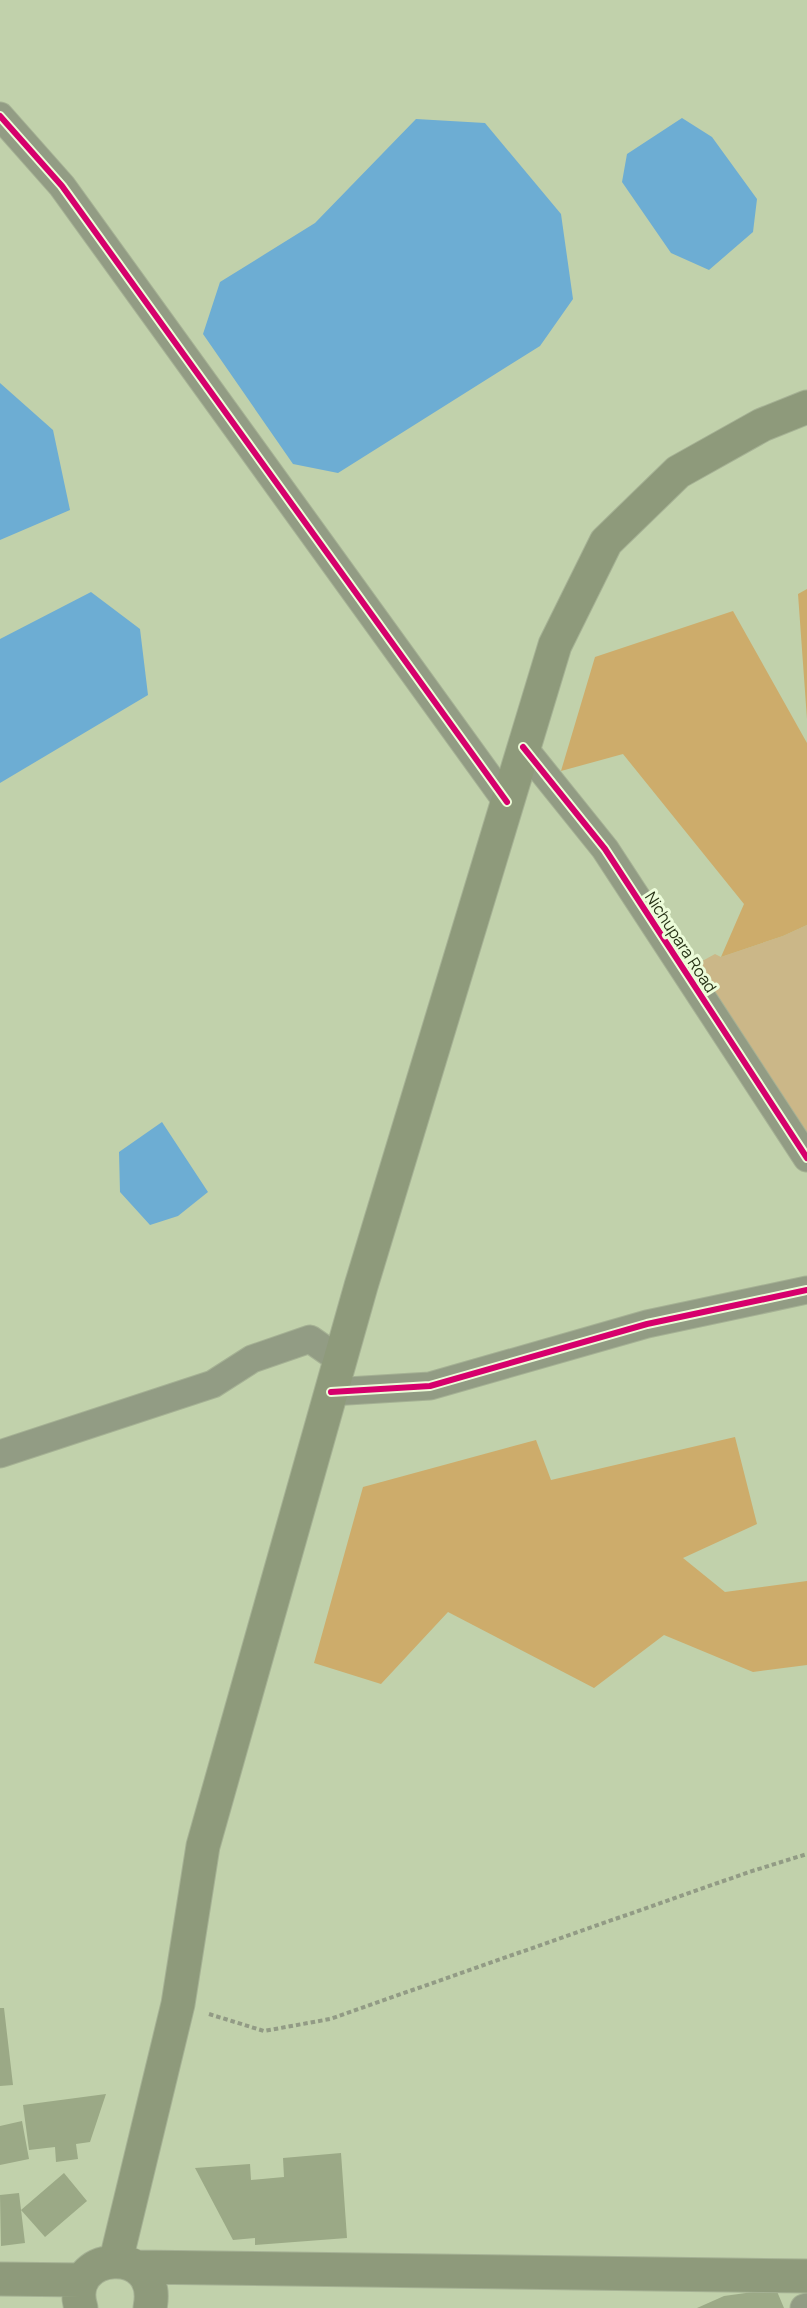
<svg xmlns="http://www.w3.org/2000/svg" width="807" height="2308" font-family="Manrope,sans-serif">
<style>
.green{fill:#cbb788}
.forest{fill:#cdac6b}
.water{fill:#6dadd3}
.building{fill:#9ba986}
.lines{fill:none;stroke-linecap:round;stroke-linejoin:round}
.minor-casing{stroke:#a5b194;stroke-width:29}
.trunk-casing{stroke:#a5b194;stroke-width:35}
.path{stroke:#929b85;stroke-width:4;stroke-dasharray:4.5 3;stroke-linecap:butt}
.minor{stroke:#929c84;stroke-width:27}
.trunk{stroke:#8e9a7b;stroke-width:33}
.cycleway-casing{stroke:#ecfcd9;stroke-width:10}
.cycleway{stroke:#d6006c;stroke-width:6}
.labels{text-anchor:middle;stroke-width:6;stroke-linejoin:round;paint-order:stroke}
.street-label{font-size:16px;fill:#283317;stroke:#ecfcd9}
</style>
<rect width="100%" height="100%" fill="#c1d1ab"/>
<path class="green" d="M807 925V1138L695 965 715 954 721 957 783 936Z"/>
<path class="forest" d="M807 589V719L798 594Z
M733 611 807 743V925L783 936 721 957 744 904 623 754 561 771 595 657Z
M735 1437 757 1524 683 1558 725 1592 807 1581V1665L753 1672 664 1635 594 1688 448 1612 381 1684 314 1663 363 1487 536 1440 551 1480Z"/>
<path class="water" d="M682 118 712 137 757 199 753 232 709 270 671 253 622 182 627 154Z
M416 119 485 123 561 214 573 299 540 346 338 473 293 464 203 334 220 282 315 223Z
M0 383 53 430 70 510 0 540Z
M91 592 140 629 148 695 0 783V639Z
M162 1122 208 1192 178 1216 150 1225 120 1192 119 1152Z"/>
<path class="building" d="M0 2008H4L13 2085 0 2086Z
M106 2094 90 2142 76 2144 78 2159 56 2162 55 2147 29 2150 23 2105Z
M22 2121 29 2159 0 2165V2126Z
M341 2153 347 2238 255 2245V2238L233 2240 195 2168 250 2164 251 2180 284 2177 283 2158Z
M64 2173 87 2201 45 2237 21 2210Z
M19 2193 25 2243 1 2246 0 2195Z
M776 2289 784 2308H697L724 2296Z"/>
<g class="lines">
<g class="minor-casing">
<path id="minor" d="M0 116 62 186 507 802
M523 747 605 849 807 1158
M331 1392 430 1386 647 1324 807 1290
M0 1454 213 1384 252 1359 310 1339 340 1360
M804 2308 807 2307"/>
</g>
<g class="trunk-casing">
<path id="trunk" d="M116 2260 178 2004 203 1846 361 1286 555 645 606 542 678 472 762 425 807 407
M136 2267 807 2276
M0 2279 82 2280
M81 2308C63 2251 163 2242 150 2308"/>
</g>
<path class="path" d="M209 2014 264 2031 330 2019 749 1872 807 1854"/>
<use href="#minor" class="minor"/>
<use href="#trunk" class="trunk"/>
<g class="cycleway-casing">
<path id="cycleway" d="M0 116 62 186 507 802
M523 747 605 849 807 1158
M331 1392 430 1386 647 1324 807 1290"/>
</g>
<use href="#cycleway" class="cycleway"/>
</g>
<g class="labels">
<g class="street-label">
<text transform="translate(681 942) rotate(57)" y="6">Nichupara Road</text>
</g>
</g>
</svg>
